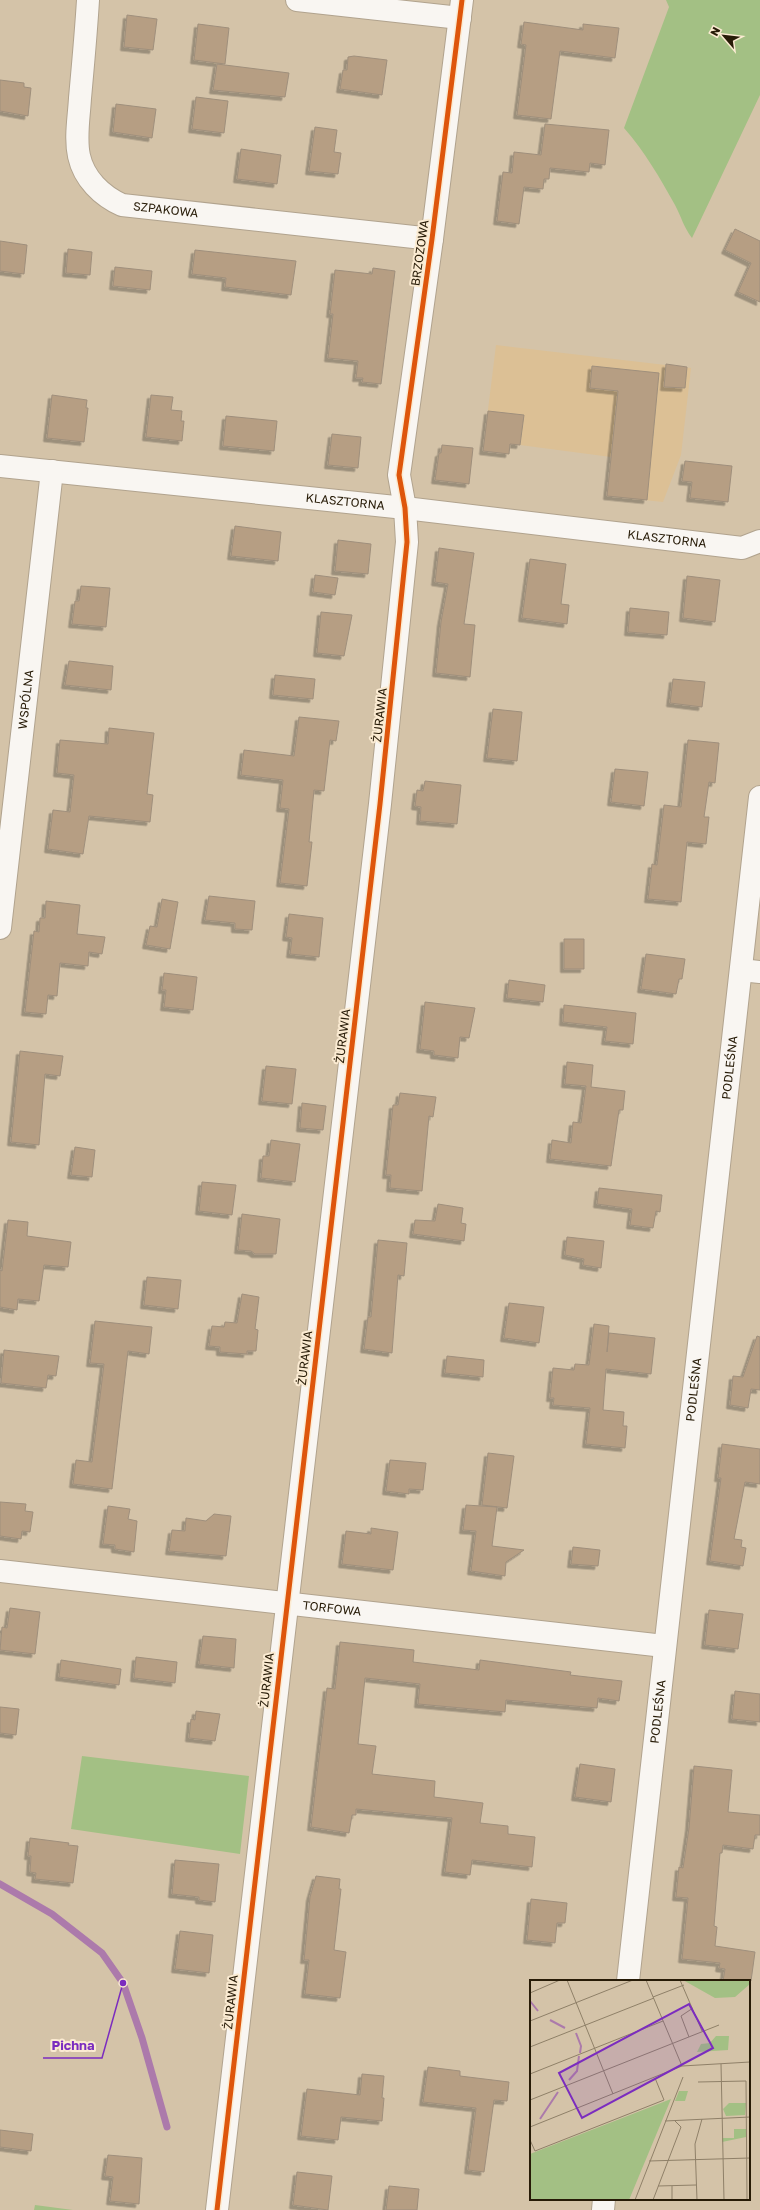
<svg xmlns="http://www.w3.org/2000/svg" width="760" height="2210" font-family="'Golos Text',sans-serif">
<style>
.built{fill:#dcc095}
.green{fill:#a3c084}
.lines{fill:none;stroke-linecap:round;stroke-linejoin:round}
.stream{stroke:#ac7aab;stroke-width:7}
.building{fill:#b69e83;stroke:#9f8f7c;filter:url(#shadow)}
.minor-casing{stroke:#b1a38e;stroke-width:24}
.tertiary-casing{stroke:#b1a38e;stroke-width:24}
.minor{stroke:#f9f6f2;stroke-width:22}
.tertiary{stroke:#f9f6f2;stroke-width:22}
.cycleway-casing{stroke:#fbebd2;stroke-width:8}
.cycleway{stroke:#de560c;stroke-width:5}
.labels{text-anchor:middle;stroke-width:4;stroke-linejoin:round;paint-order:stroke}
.street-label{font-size:12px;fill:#271b07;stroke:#fbebd2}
.inset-river{fill:none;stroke:#ac7aab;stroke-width:2}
.inset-road{fill:none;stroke:#8f8068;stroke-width:1}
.view{fill:#7b2cbf;fill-opacity:0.15;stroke:#7b2cbf;stroke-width:2}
.inset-edge{fill:none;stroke:#271b07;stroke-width:2}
.leader{fill:none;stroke:#7b2cbf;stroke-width:1.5}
.callout-dot{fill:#7b2cbf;stroke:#fbebd2;stroke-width:1.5}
.callout-label{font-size:13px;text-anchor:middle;font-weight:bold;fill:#7b2cbf;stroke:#fbebd2;stroke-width:4;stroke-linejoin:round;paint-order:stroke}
</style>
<defs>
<filter id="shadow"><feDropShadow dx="-3.5" dy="3.5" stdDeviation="0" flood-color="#0004"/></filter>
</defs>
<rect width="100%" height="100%" fill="#d4c3a8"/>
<path class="built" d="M496 345 691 368 681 455 663 502 607 496 611 457 520 445 522 430 486 426Z"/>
<path class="green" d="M666 0H760V95L692 238C683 226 682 218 675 205 660 178 645 152 624 128L669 7Z
M82 1756 249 1776 240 1854 71 1829Z
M35 2205 73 2210H34Z"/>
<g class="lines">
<path class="stream" d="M0 1884 52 1914 102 1953 123 1983 142 2038 167 2127"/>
</g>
<path class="building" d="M127 15 157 19 153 50 124 47Z
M524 22 583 30V24L619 28 615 58 560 51 551 119 517 115 526 45 521 44Z
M198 24 229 28 225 64 194 60Z
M354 56 387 60 382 95 340 89 343 70H347L348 57Z
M217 64 289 73 285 97 213 90Z
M0 80 24 83V87L31 88 28 116 0 111Z
M196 97 228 101 224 133 192 129Z
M116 104 156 109 152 138 113 132Z
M545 124 609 130 605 165 590 163 589 172 550 168 549 179H544L543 189 524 187 519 224 497 221 503 172 512 173 514 152 541 155Z
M315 127 337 130 334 152 341 153 338 174 309 171Z
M241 149 281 155 277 184 237 179Z
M735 229 760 241V302L738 292 751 263 725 250Z
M0 241 27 245 24 274 0 271Z
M68 249 92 252 90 275 66 273Z
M195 250 296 261 291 295 225 287 226 278 192 274Z
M115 267 152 271 150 290 113 286Z
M373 268 395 271 381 384 362 382 363 378H356L358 361 328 358 333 314H330L335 270 372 274Z
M666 364 687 367 685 388 664 387Z
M592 366 659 373 647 500 607 496 618 391 590 388Z
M52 395 87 400 86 408H88L84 442 47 438Z
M151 395 173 397 171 410 182 411 181 421H184L182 441 146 437Z
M488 411 524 415 520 445 510 444 509 454 483 451Z
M226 416 277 421 274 451 223 446Z
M332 434 361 437 358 468 328 465Z
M442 445 473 448 469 484 435 480 439 453H441Z
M685 461 732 466 728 502 690 498 692 482 682 481Z
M235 526 281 532 278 561 231 556Z
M338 540 371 544 368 574 335 571Z
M439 548 474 553 464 624 475 625 470 677 436 673 441 622 448 584 435 582Z
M530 559 566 564 561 604 569 605 567 624 522 618Z
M315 575 338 578 335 595 313 592Z
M687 576 720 580 715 622 683 618Z
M81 586 110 588 106 627 72 624 75 601H79Z
M630 608 669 612 667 635 628 632Z
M321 612 352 615 344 656 317 653Z
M69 661 113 666 111 690 65 685Z
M275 675 315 679 313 699 273 695Z
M673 679 705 682 702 707 670 703Z
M493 709 522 712 517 761 487 758Z
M299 717 339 721 336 741 330 740 324 791 314 790 309 842H312L307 886 280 883 289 809 280 808 283 780 241 775 244 750 294 756Z
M109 728 154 733 147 794 153 795 150 822 89 816 83 854 48 849 53 810 70 812 74 775 57 773 60 740 108 744Z
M688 740 719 743 715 783 709 782 704 817H709L706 844 687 842 681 902 648 899 652 864 657 865 664 805 681 807Z
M615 769 648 772 644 806 611 802Z
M425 781 461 785 457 824 420 821 421 807 415 806 417 790 423 791Z
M209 896 255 901 252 930 235 929V923L205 920Z
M162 899 178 902 170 949 146 945 150 926 157 927Z
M46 901 80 905 77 934 105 937 102 954 89 952 88 966 60 963 57 996 48 995 46 1014 25 1012 34 931 39 932 40 918H45Z
M289 914 323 918 319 957 290 954 292 938 286 937Z
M564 939H584V969H564Z
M646 954 685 959 682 979H679L676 994 641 989Z
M164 973 197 977 193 1010 164 1007 166 990H162Z
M509 980 545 985 543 1002 507 998Z
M425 1002 475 1008 469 1038 460 1037 458 1058 434 1055V1051L420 1049Z
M564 1005 636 1013 633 1044 605 1041 607 1027 563 1022Z
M20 1051 63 1056 60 1076 45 1074 39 1145 11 1142Z
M567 1062 593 1065 591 1087 625 1091 623 1110H619L611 1166 550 1159 552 1140 571 1143 573 1122 581 1123 586 1086 565 1084Z
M266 1066 296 1069 292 1104 262 1101Z
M400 1093 436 1097 433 1117 429 1116 422 1191 390 1188 391 1175H386L393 1105H398Z
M302 1103 326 1106 323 1130 300 1128Z
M271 1140 300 1144 295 1182 261 1178 263 1156H269Z
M75 1147 95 1150 92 1177 71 1175Z
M202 1182 236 1185 232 1215 199 1211Z
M599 1188 662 1195 660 1212 656 1211 653 1228 630 1225 632 1209 597 1204Z
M438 1204 463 1208 461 1223 466 1224 464 1241 413 1234 415 1220 435 1221Z
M242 1214 280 1219 276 1254H255L251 1251 238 1250Z
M8 1220 28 1222 27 1236 71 1242 68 1267 44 1265 39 1301 18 1299 17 1310 0 1307V1270L2 1271Z
M567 1237 604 1241 601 1268 583 1265 584 1259 565 1255Z
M378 1240 407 1243 404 1276 398 1275 392 1353 364 1349 368 1317H371Z
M147 1277 181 1280 178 1309 144 1305Z
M242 1294 259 1297 255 1329 258 1330 256 1351H247V1354L220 1352V1347L209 1346 212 1326 224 1327 225 1322 237 1323Z
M509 1303 544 1307 539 1343 504 1338Z
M95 1321 152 1327 149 1354 128 1351 112 1489 73 1484 76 1460 92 1462 104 1364 90 1363Z
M594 1324 609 1326 607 1352 609 1333 655 1338 651 1374 606 1369 603 1410 624 1412 623 1426H627L625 1448 586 1444 590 1408 553 1405 554 1398H550L553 1368 574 1370 575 1364 589 1365Z
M757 1336 760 1337V1390L751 1389 748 1408 730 1405 733 1376 743 1377Z
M4 1350 59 1356 56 1376 48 1375 46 1388 1 1383Z
M447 1356 484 1360 483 1377 445 1373Z
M722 1444 760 1449V1484L745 1482 734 1539 742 1540 741 1547 746 1548 743 1566 710 1561 721 1478H718Z
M488 1453 514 1456 507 1508 482 1505Z
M390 1460 426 1463 423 1490 409 1489V1494L386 1491Z
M0 1502 26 1504 25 1511 33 1512 30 1532 22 1531 21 1539 0 1536Z
M466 1505 497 1507 492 1546 524 1550 506 1562 505 1576 471 1571 476 1531 463 1530Z
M108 1506 130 1509 128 1519 137 1521 134 1552 115 1549V1545L103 1544Z
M214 1514 231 1516 226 1556 169 1551 172 1530 185 1531 186 1518 206 1521Z
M371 1528 398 1532 393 1570 342 1564 346 1531 371 1534Z
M573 1547 600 1550 598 1566 571 1564Z
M10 1608 40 1612 35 1654 0 1650 2 1627 7 1628Z
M709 1610 743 1614 738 1649 705 1645Z
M203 1636 236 1639 234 1668 199 1664Z
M340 1642 414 1650 413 1662 479 1670 480 1660 571 1672 570 1675 622 1681 619 1701 598 1698 597 1708 506 1700 505 1712 418 1704 420 1684 365 1678 358 1744 376 1746 372 1774 435 1781 434 1797 483 1803 480 1823 508 1826V1834L535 1837 532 1867 472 1860 470 1875 445 1872 452 1818 356 1809V1815H352L349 1833 311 1827 327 1688 335 1689Z
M136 1657 177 1662 175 1683 134 1678Z
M61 1660 121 1669 119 1685 59 1677Z
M735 1691 760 1694V1722L732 1719Z
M0 1707 19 1709 16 1735 0 1733Z
M196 1711 220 1714 215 1741 189 1738 191 1719 195 1720Z
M580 1764 615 1769 611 1802 575 1797Z
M694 1766 732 1770 728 1812 760 1815V1835H755L753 1849 723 1845 722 1853H720L714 1926 717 1927 715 1946 755 1952 751 1981H723L725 1969 719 1968 720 1963 682 1959 688 1898 676 1897 679 1867 683 1868 689 1828Z
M30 1838 69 1843 68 1845 78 1846 73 1883 35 1879 36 1873 30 1872 31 1856H28Z
M175 1860 219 1864 215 1902 199 1900V1897L172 1894Z
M316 1876 340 1879 339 1889H341L334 1950 346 1952 340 1998 305 1994 309 1960H304L310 1897Z
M531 1899 567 1903 565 1923H557L555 1943 527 1940Z
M180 1931 213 1935 209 1973 175 1969Z
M428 2067 460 2071V2076L509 2082 507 2101 494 2100 484 2172 468 2170 476 2108 423 2102Z
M362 2074 384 2076 382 2098H384L382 2121 341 2117 338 2140 301 2136 307 2089 360 2095Z
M0 2130 33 2134 31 2151 0 2147Z
M108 2155 142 2158 139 2204 110 2201 113 2177 105 2176Z
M297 2172 332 2176 328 2210 293 2205Z
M389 2186 419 2189 417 2210H386Z"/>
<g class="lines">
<g class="minor-casing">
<g id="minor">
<path id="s1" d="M88 0C86 33 83 65 80 98 79 117 75 138 79 156 84 179 102 196 122 205L432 239"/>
<path d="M297 0 460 18"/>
<path id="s2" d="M0 466 405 508 742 548 760 541"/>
<path id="s3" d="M0 928 52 471"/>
<path d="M741 970 760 972"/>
<path id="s4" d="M0 1571 664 1646"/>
<path d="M217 2210 380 804 407 542 405 508 399 475 432 239 462 0"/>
</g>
</g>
<g class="tertiary-casing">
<g id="tertiary">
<path id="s5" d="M628 1981 760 797"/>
<path d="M603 2210 604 2199"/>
</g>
</g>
<use href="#minor" class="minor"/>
<use href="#tertiary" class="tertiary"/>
<g class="cycleway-casing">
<path id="cycleway" d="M217 2210 380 804 407 542 405 508 399 475 432 239 462 0"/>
</g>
<use href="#cycleway" class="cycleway"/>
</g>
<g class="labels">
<g class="street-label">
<text dy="4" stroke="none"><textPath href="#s1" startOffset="268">SZPAKOWA</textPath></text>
<text transform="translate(420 253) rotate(-82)" y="4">BRZOZOWA</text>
<text dy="4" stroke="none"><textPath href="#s2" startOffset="347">KLASZTORNA</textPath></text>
<text dy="4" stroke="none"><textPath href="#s2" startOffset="671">KLASZTORNA</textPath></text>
<text dy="4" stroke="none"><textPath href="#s3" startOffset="230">WSPÓLNA</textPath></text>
<text transform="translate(380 715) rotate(-84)" y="4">ŻURAWIA</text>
<text transform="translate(343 1036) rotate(-83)" y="4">ŻURAWIA</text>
<text dy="4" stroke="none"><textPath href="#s5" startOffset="919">PODLEŚNA</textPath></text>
<text transform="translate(305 1358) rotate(-83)" y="4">ŻURAWIA</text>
<text dy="4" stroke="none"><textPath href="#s5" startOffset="595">PODLEŚNA</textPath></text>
<text dy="4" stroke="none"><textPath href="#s4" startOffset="334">TORFOWA</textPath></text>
<text transform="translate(267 1680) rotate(-84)" y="4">ŻURAWIA</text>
<text dy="4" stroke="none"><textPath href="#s5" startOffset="271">PODLEŚNA</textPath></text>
<text transform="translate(231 2002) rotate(-84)" y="4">ŻURAWIA</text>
</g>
</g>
<g transform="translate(530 1980)">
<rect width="220" height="220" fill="#d4c3a8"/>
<path d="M153 0H220V4L205 17 185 18ZM186 56H199L198 70 167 72 171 64 180 63ZM149 111H158L155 121H145ZM141 119 99 220H0V174ZM199 123H216L215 135 196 136 193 129ZM204 149H216V157L192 162V158H204Z" fill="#a3c084"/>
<path class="inset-river" d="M0 21 8 31M20 40 35 48M46 53 51 66 50 73M39 100 47 91 49 76M10 139 28 112"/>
<path class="inset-road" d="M37 0 83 114M116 0 152 86M150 0 172 51M0 13 30 0M123 17 154 5M0 41 103 0M159 57 151 36 163 28M0 67 124 18M191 84 194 220M0 94 133 41M168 102 216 101 217 220M0 120 189 45M135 141 220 137M0 147 152 86 220 82M0 160 5 171 134 120 125 98M119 181 220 178M128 206 166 205M142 206V220M105 220 153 97M123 220 151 147 145 141M167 220 165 164 172 139"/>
<path class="view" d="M159 24 183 68 52 138 29 93Z"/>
<rect width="220" height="220" class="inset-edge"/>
</g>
<path class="leader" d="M123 1983L102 2058H43"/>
<circle class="callout-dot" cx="123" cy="1983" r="4"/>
<g class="callout-label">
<text x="73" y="2050">Pichna</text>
</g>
<g transform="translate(724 36) rotate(298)" stroke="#fbebd2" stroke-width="3" paint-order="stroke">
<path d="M0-3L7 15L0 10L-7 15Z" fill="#271b07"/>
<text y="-6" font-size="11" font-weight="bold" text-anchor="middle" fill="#271b07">N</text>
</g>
</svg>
